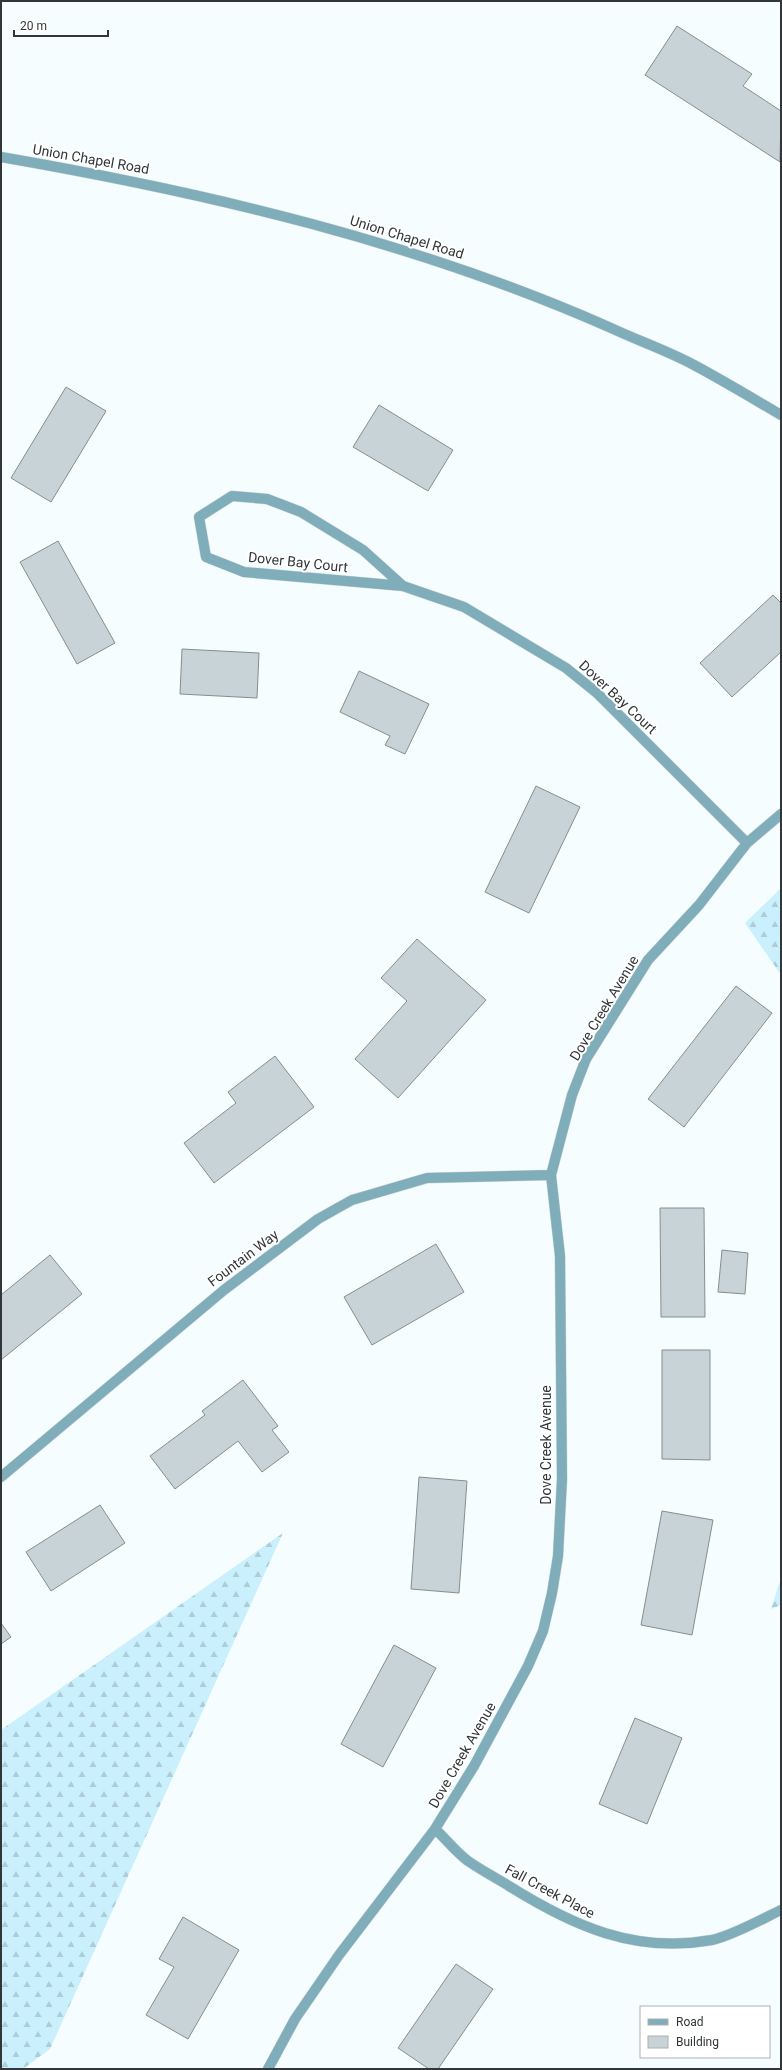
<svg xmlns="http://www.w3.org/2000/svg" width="782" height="2070" font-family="Roboto,sans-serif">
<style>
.forest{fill:url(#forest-firs)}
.building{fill:#c8d3d7;stroke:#848e91}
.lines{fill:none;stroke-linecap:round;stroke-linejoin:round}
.minor-casing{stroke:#d3d9db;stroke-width:11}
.tertiary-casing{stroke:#d3d9db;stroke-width:11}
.minor{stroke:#7fadba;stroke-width:10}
.tertiary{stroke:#7fadba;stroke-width:10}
.labels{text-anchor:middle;stroke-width:4;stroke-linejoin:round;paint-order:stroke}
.street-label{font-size:14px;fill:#323638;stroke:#fff}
</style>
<defs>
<pattern id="forest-firs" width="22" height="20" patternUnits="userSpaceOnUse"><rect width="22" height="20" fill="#c9f0fc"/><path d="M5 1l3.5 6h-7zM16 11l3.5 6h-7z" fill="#adced9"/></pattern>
</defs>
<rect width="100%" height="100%" fill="#f6fdff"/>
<path class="forest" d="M781 888V975L745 923Z
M283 1533 50 2049 23 2069H1V1730Z
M781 1578V1605L771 1609Z"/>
<path class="building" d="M677 26 752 74 743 86 781 111 780 162 645 75Z
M66 387 106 411 51 502 11 478Z
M379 405 453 450 428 491 353 447Z
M58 541 115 643 77 664 20 562Z
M773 595 781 603V652L732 697 700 663Z
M182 649 259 653 257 698 180 694Z
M359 671 429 704 405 754 385 745 390 736 340 712Z
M536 786 580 807 529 913 485 892Z
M417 939 486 1000 398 1098 355 1059 407 1001 381 978Z
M736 986 772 1013 684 1127 648 1099Z
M275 1056 314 1107 214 1183 184 1143 236 1103 228 1092Z
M660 1208H704L705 1317H661Z
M436 1244 464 1292 372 1345 344 1297Z
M722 1250 748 1253 745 1294 718 1292Z
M50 1255 82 1294 1 1360V1295Z
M662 1350H710V1460L662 1459Z
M243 1380 278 1426 272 1430 289 1452 262 1472 238 1441 175 1489 150 1456 205 1415 202 1411Z
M419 1477 467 1481 459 1593 411 1589Z
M100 1505 125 1543 51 1591 26 1552Z
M662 1511 713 1520 692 1635 641 1625Z
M1 1623 11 1637 1 1644Z
M394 1645 436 1668 383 1767 341 1744Z
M635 1718 682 1738 647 1824 599 1804Z
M183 1917 239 1950 188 2039 146 2015 174 1967 159 1959Z
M456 1964 493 1989 438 2069H429L398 2048Z"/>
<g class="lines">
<g class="minor-casing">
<path id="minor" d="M232 496 267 499 301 512 363 550 403 586 244 572 206 557 199 517Z
M403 586 464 607 566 668 597 693 747 843
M1 1477 224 1290 318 1219 352 1200 427 1178 551 1175
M435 1829C446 1839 456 1852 468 1861 481 1870 496 1878 509 1886 573 1926 635 1954 712 1940 734 1935 760 1920 781 1910
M268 2069 295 2019 339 1955 435 1829 474 1766 528 1666 543 1631 552 1593 558 1556 562 1479 560 1256 551 1175 572 1095 586 1059 648 960 699 905 747 843 781 814"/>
</g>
<g class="tertiary-casing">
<path id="tertiary" d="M1 157C209 193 417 242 611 328 639 341 668 351 694 365 724 381 752 398 781 415"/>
</g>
<use href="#minor" class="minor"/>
<use href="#tertiary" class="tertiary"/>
</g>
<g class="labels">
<g class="street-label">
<text transform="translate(91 159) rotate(10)" y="5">Union Chapel Road</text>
<text transform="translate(407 237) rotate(17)" y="5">Union Chapel Road</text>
<text transform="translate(298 562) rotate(6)" y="5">Dover Bay Court</text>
<text transform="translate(618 697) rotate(43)" y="5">Dover Bay Court</text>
<text transform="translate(604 1008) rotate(-59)" y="5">Dove Creek Avenue</text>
<text transform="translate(243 1258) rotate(-37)" y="5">Fountain Way</text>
<text transform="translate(546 1445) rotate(-90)" y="5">Dove Creek Avenue</text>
<text transform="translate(462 1755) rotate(-60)" y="5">Dove Creek Avenue</text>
<text transform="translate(550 1891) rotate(28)" y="5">Fall Creek Place</text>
</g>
</g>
<rect width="782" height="2070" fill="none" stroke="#323638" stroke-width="4"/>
<rect x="640" y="2006" width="130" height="52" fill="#ffffff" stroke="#adafaf"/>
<rect x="648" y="2019" width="20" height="6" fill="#7fadba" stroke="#adafaf"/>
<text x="676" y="2026" font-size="12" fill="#323638">Road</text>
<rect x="648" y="2036" width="20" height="12" fill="#c8d3d7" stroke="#adafaf"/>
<text x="676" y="2046" font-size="12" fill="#323638">Building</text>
<path d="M14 30v6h94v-6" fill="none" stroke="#323638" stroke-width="2"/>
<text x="20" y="30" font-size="12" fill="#323638" stroke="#ffffff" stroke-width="3" paint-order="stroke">20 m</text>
</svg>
